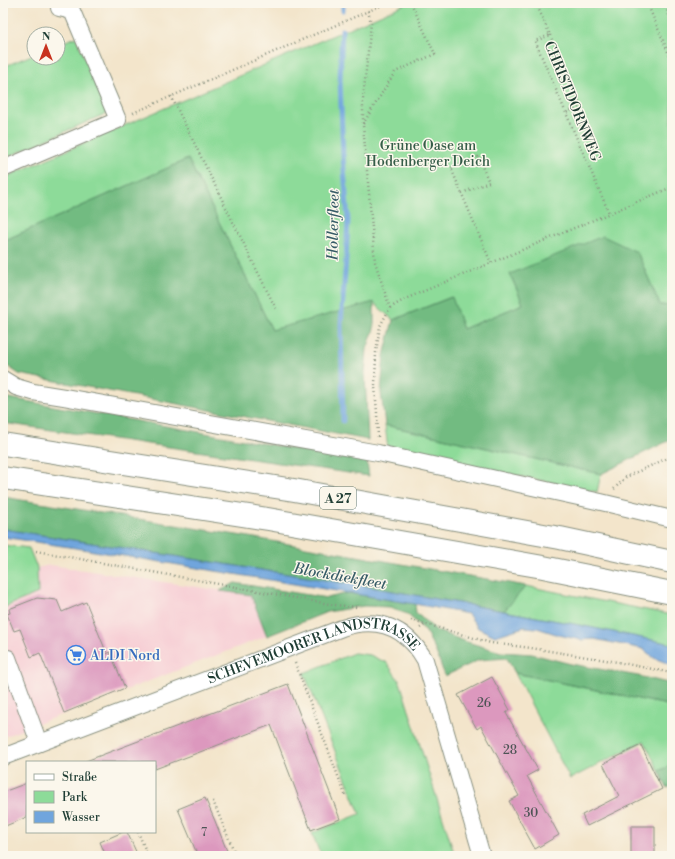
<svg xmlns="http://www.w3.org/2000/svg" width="675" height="859" font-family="'Libre Bodoni',serif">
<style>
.built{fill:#f7cfd5}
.green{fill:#8ddb99;stroke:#568c66}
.forest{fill:#72bb81;stroke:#487c5a}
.water{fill:#70a5dd;stroke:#487188}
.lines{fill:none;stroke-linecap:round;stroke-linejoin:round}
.stream{stroke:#70a5dd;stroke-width:5}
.building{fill:#dc98be}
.minor-casing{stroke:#899180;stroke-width:18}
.highway-casing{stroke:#899180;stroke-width:24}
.path{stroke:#899180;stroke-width:2.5;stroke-dasharray:1 3;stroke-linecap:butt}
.minor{stroke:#fff;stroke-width:16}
.highway{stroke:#fff;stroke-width:22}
.labels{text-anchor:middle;stroke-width:3;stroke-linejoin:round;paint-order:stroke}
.number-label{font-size:12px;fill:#4e5456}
.shield{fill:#fbf7ec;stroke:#61756b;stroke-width:1}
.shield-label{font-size:13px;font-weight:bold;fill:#1f3d34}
.street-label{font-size:14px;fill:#1f3d34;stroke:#fbf7ec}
.park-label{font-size:14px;fill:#355d48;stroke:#fbf7ec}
.shop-label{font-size:14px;fill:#366cbe;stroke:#fbf7ec;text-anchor:start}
.water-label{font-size:15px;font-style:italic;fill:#375c67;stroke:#fbf7ec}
</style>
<rect width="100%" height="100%" fill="#fbf7ec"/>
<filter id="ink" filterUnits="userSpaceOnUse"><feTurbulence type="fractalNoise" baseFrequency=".025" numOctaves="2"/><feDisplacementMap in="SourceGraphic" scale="8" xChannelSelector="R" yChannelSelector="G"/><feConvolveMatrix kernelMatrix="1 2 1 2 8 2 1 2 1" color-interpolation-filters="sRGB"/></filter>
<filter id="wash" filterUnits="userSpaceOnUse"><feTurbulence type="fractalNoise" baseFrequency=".012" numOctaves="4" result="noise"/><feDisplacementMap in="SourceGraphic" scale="16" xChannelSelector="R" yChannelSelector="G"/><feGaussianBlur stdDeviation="0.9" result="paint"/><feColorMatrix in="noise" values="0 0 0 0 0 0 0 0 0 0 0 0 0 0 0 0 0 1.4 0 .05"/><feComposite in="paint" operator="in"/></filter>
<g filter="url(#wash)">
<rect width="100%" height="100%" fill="#f3e5cb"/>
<path class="built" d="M50 565 251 595 267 636 3 737V608L38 593 37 568Z"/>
<path class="green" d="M408 3H672V306L660 305 637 252 510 274 523 304 463 329 451 297 393 320 374 303 272 330 188 159 3 241V178Z
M76 37 107 113 3 159V67L34 54V58H58V44Z
M385 425 601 474 597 492 388 449Z
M3 545 29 548 37 568 38 593 3 608Z
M526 586 672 615V644L569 623 504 611Z
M354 653 370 655 387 663 400 682 455 856H328L319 851 312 833 360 814 304 673Z
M515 673 672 706V765L659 771 644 741 570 779Z"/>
<path class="forest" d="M188 159 272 330 374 302V329L367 349 365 373 368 440 19 374 3 363V241Z
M603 236 637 252 660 305 672 306V439L601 474 385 425 381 392 384 356 393 320 452 297 463 329 523 304 510 274Z
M3 397 367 462 369 476 3 423Z
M3 497 249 537 526 586 504 611 365 586 361 582 351 579 344 583 3 529Z
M235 583 327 598 348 593 415 604 416 613 437 631 467 642 501 652 532 654 571 664 638 676 672 684V706L515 673 507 658 479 660 445 676 436 652 425 630 407 614 390 607 364 606 327 612 267 636 251 595 220 591Z
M672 765V786L667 788 659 771Z"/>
<path class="water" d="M3 529 344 583 351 579 361 582 365 586 569 623 672 644V665L654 658 643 649 594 639 581 640 559 635 537 628 524 627 495 636 478 628 468 614 415 604 82 549 3 537Z"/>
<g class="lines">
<path class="stream" d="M343 10V3
M342 30 340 80 343 156 348 220 346 259 341 324 343 421"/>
</g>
<g id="blocks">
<path class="building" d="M37 598 57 600 62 612 86 602 107 654 110 652 125 688 64 713 40 653 31 657 20 629 14 631 7 614 10 613 9 609Z
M492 677 510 710 506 713 538 770 527 776 559 835 535 849 509 801 519 796 481 726 477 729 458 695Z
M288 684 340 819 311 830 271 725 155 769V762H86V761Z
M641 745 662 789 587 826 582 815 619 796 603 764Z
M27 783V817L3 827V792Z
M205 798 215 821 229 856H198L178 809Z
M631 826H655V856H631Z
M123 832H127L138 856H106L100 842Z"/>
</g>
</g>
<g filter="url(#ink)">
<use href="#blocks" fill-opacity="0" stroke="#899180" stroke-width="1"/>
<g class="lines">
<g class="minor-casing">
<g id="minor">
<path d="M3 169 118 120 72 11 59 8"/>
<path d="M3 379 16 387 33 392 64 397 378 453 601 502 672 519"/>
<path d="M8 658 39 743"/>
<path id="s1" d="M3 757 342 628C378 616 406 627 425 660L482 856"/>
</g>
</g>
<g class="highway-casing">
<path id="highway" d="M3 444 294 490 560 538 672 562
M3 478 268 519 543 567 672 593"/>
</g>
<path class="path" d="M536 3 550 35 535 41 609 213
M647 3 672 61
M664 3 672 22
M368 11 371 23 363 99V125L375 262 390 308
M550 35 581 106 566 113
M171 96 276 309
M133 113 387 3
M363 124 395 72 435 54 411 3
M462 193 489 182 478 157 451 168 491 263
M378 437 377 413 375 387 376 352 380 326 390 308 405 299 672 187
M614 489 626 477 672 456
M36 551 335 605 357 607
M411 620 426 624
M420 628 426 624 491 643 531 648 612 661 672 673
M295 663 346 797
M213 801 236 856
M138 832 148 856"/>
<use href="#minor" class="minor"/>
<use href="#highway" class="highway"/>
</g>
</g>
<defs>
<g id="supermarket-ring" transform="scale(1)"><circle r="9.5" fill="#fbf7ec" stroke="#3f7fe0" stroke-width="1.5"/><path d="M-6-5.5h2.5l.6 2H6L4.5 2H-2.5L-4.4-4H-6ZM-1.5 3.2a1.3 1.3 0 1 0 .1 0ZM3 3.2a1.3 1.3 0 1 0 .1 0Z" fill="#3f7fe0"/></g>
</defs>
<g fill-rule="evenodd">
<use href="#supermarket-ring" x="76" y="655"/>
</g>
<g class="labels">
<g class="number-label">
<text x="484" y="707">26</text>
<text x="510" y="754">28</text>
<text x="531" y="817">30</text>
<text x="204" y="836">7</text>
</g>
<rect class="shield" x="320" y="487" width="36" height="22" rx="3"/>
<g class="shield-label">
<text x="338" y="503">A 27</text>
</g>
<g class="street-label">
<text transform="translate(573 101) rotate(68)" y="5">CHRISTDORNWEG</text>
<text dy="5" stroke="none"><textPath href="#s1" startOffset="333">SCHEVEMOORER LANDSTRASSE</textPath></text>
</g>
<g class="park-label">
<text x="428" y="150">Grüne Oase am<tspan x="428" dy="16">Hodenberger Deich</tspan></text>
</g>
<g class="shop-label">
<text x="90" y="660">ALDI Nord</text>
</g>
<g class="water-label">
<text transform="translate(333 225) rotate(-89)" y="5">Hollerfleet</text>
<text transform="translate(340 576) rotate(10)" y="5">Blockdiekfleet</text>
</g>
</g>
<rect width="675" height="859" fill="none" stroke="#fbf7ec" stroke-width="16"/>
<rect x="26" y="761" width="130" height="72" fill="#fbf7ec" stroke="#a3ada2"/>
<rect x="34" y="774" width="20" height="6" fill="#ffffff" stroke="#a3ada2"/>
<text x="62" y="781" font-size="12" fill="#1f3d34">Straße</text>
<rect x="34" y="791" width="20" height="12" fill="#8ddb99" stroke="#a3ada2"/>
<text x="62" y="801" font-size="12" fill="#1f3d34">Park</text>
<rect x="34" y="811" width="20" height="12" fill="#70a5dd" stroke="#a3ada2"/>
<text x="62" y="821" font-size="12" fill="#1f3d34">Wasser</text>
<g transform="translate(46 46)"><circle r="19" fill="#fbf7ec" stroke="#a3ada2"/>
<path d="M0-3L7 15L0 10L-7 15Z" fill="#c8321e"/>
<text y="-6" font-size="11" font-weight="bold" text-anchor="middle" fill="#1f3d34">N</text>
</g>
</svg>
